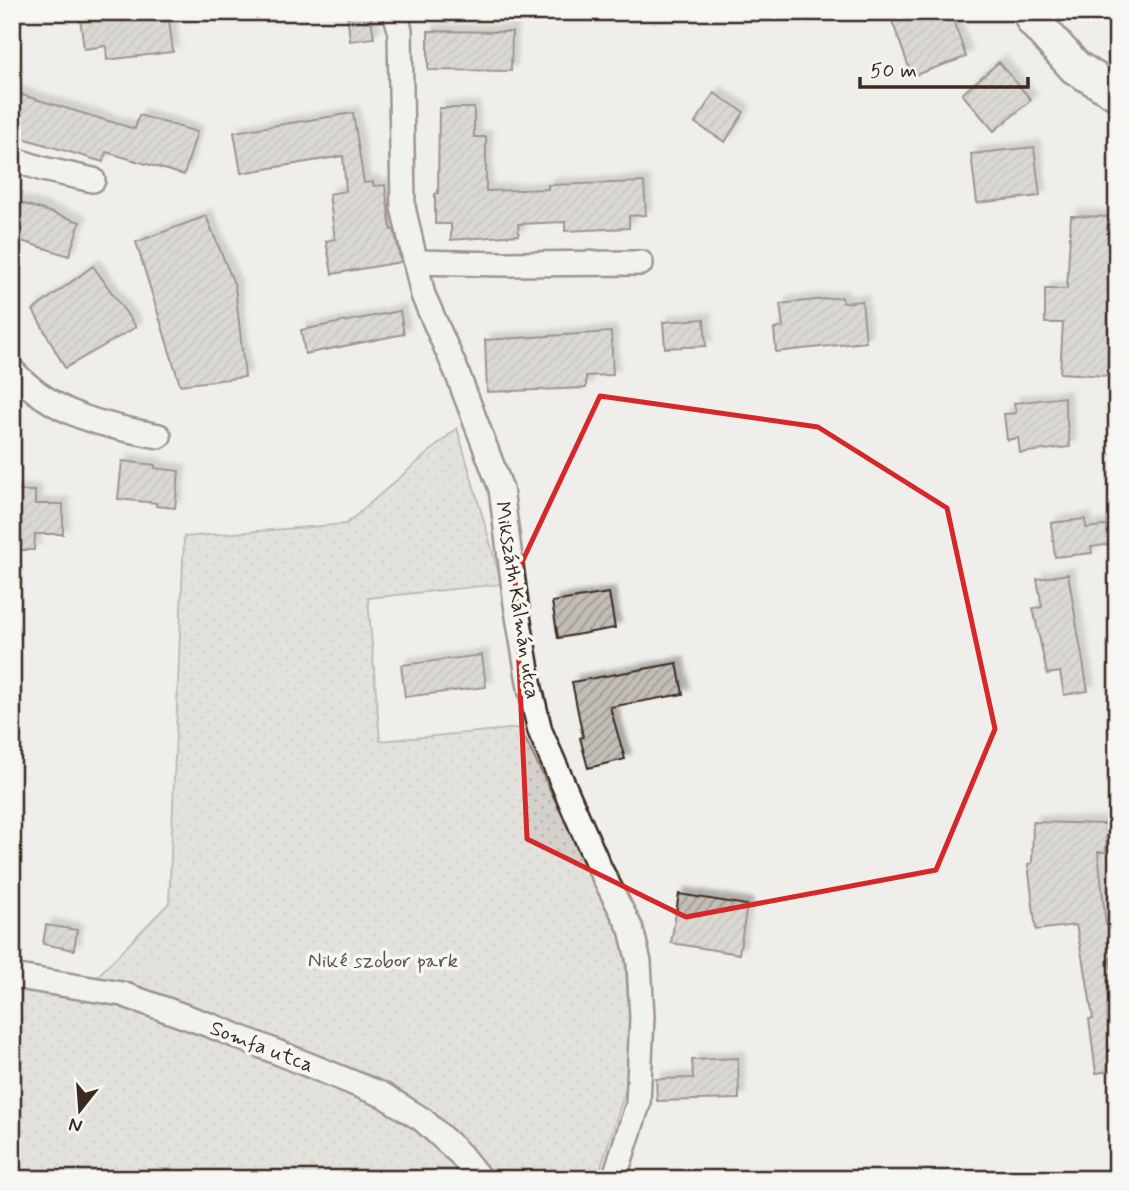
<svg xmlns="http://www.w3.org/2000/svg" width="1129" height="1191" font-family="Mynerve,sans-serif">
<style>
.park{fill:url(#park-dots);stroke:#887e75;stroke-width:2}
.building{fill:url(#building-hatch);stroke:#3b2a1e;stroke-width:2;filter:url(#shadow)}
.lines{fill:none;stroke-linecap:round;stroke-linejoin:round}
.street-casing{stroke:#3b2a1e;stroke-width:28}
.secondary-casing{stroke:#3b2a1e;stroke-width:38}
.street{stroke:#f6f6f2;stroke-width:23}
.secondary{stroke:#f6f6f2;stroke-width:33}
.marked{fill:none;stroke:#d62828;stroke-width:5;stroke-linejoin:round}
.labels{text-anchor:middle;stroke-width:7;stroke-linejoin:round;paint-order:stroke}
.street-label{font-size:21px;fill:#3b2a1e;stroke:#f6f6f2}
.park-label{font-size:21px;fill:#61544a;stroke:#f6f6f2}
</style>
<defs>
<pattern id="park-dots" width="8" height="8" patternUnits="userSpaceOnUse" patternTransform="scale(1.75)"><rect width="8" height="8" fill="#d4d1cc"/><path d="M2 2h.1M6 6h.1" fill="none" stroke="#b7b4af" stroke-width="1.8" stroke-linecap="round"/></pattern>
<pattern id="building-hatch" width="6" height="6" patternUnits="userSpaceOnUse" patternTransform="scale(1.75)"><rect width="6" height="6" fill="#c2bdb7"/><path d="M-1 1l2-2M0 6l6-6M5 7l2-2" fill="none" stroke="#9f9a94"/></pattern>
<filter id="shadow"><feDropShadow dx="6" dy="-6" stdDeviation="2" flood-color="#0004"/></filter>
</defs>
<rect width="100%" height="100%" fill="#efeeea"/>
<filter id="ink" filterUnits="userSpaceOnUse"><feTurbulence type="fractalNoise" baseFrequency=".0143" numOctaves="2"/><feDisplacementMap in="SourceGraphic" scale="14" xChannelSelector="R" yChannelSelector="G"/><feConvolveMatrix kernelMatrix="1 2 1 2 8 2 1 2 1" color-interpolation-filters="sRGB"/></filter>
<g filter="url(#ink)">
<path class="park" d="M457 428 502 584 368 598 380 741 520 728 623 941 634 1064 597 1179H12V983L90 984 169 903 184 537 346 524Z"/>
<path class="building" d="M124 12H168L173 52 107 60 106 46 84 49 80 18Z
M347 12H370L374 38 350 41Z
M889 12H951L966 57 912 76Z
M428 31 512 32 511 71 428 70Z
M999 62 1031 100 994 131 962 94Z
M12 92 135 129 139 115 197 132 184 175 106 152 103 162 12 135Z
M714 93 744 112 725 142 695 123Z
M439 108H474V137H486V191L548 189V185L644 182 646 215 629 216V228L565 231V222L518 224 519 235 451 240V224H435V194L438 193Z
M353 113 364 183 373 182 374 186 385 185 391 230 394 229 401 262 332 274 326 241 335 239 329 194 346 191 343 156 241 173 234 132Z
M1034 147 1040 196 977 203 971 154Z
M12 200 80 222 69 256 12 238Z
M206 216 235 286 245 377 180 385 136 242Z
M1071 216 1117 217V267H1111L1112 316 1107 376 1060 373 1063 323H1045V289H1067Z
M93 266 136 327 65 368 33 310Z
M842 297 843 303 862 301 866 342 776 352 774 329 783 327 780 304Z
M400 311 404 334 305 354 301 330Z
M704 319 706 346 665 348 663 322Z
M611 332 613 375 586 376V388L487 392 485 340Z
M1064 397 1070 447 1020 453 1018 438 1007 440 1004 414 1016 413 1014 403Z
M122 461 155 465V468L179 471 175 508 156 506V503L118 499Z
M12 491H35V504H63V534H35L34 550H12Z
M1085 519 1086 528 1111 525 1113 544 1091 547 1092 553 1055 557 1051 523Z
M1068 574 1088 691 1064 695 1060 672 1047 674 1033 608 1042 607 1037 579Z
M609 593 615 628 558 638 552 602Z
M482 655 486 687 405 697 401 665Z
M677 663 683 694 610 707 625 759 588 768 580 738 583 737 572 682Z
M1033 822 1107 824 1106 852H1098L1106 925 1113 924 1117 949V956L1110 958 1117 1004V1070L1096 1073 1089 1019H1093L1084 962H1083L1076 925 1036 930 1028 864 1032 863Z
M679 894 747 905 739 954 671 943Z
M46 925 77 930 74 950 43 944Z
M738 1058 739 1099 657 1101 656 1079 693 1078 692 1060Z"/>
<g class="lines">
<g class="street-casing">
<path id="street" d="M395 12 400 30 403 207 423 295 456 370 501 489 516 604 530 688 540 731 600 869 631 929 639 962 642 1017 638 1104 614 1179
M12 159 43 169 93 180
M416 262 502 264 641 263
M12 370C54 415 100 425 159 436
M12 976 122 994 212 1026 383 1095 423 1120 460 1154 480 1179"/>
</g>
<g class="secondary-casing">
<path id="secondary" d="M1030 12 1033 20 1075 67 1117 93"/>
</g>
<use href="#street" class="street"/>
<use href="#secondary" class="secondary"/>
</g>
</g>
<path d="M0 0H1129V1191H0ZM600 396 818 427 947 508 995 729 936 870 686 917 527 839 515 577Z" fill="#efeeea" fill-opacity=".55" fill-rule="evenodd"/>
<path class="marked" d="M600 396 818 427 947 508 995 729 936 870 686 917 527 839 515 577Z"/>
<g class="labels">
<g class="street-label">
<text transform="translate(518 600) rotate(81)" y="7">Mikszáth Kálmán utca</text>
<text transform="translate(262 1046) rotate(21)" y="7">Somfa utca</text>
</g>
<g class="park-label">
<text x="383" y="967">Niké szobor park</text>
</g>
</g>
<rect width="1129" height="1191" fill="none" stroke="#f6f6f2" stroke-width="42"/>
<rect x="21" y="21" width="1087" height="1149" fill="none" stroke="#3b2a1e" stroke-width="2.5" filter="url(#ink)"/>
<g transform="translate(80 1110) rotate(197)" stroke="#f6f6f2" stroke-width="5" paint-order="stroke">
<path d="M0-5L12 26L0 18L-12 26Z" fill="#3b2a1e"/>
<text y="-10" font-size="19" font-weight="bold" text-anchor="middle" fill="#3b2a1e">N</text>
</g>
<path d="M860 77v10h168v-10" fill="none" stroke="#3b2a1e" stroke-width="3.5"/>
<text x="870" y="77" font-size="21" fill="#3b2a1e" stroke="#f6f6f2" stroke-width="5" paint-order="stroke">50 m</text>
</svg>
